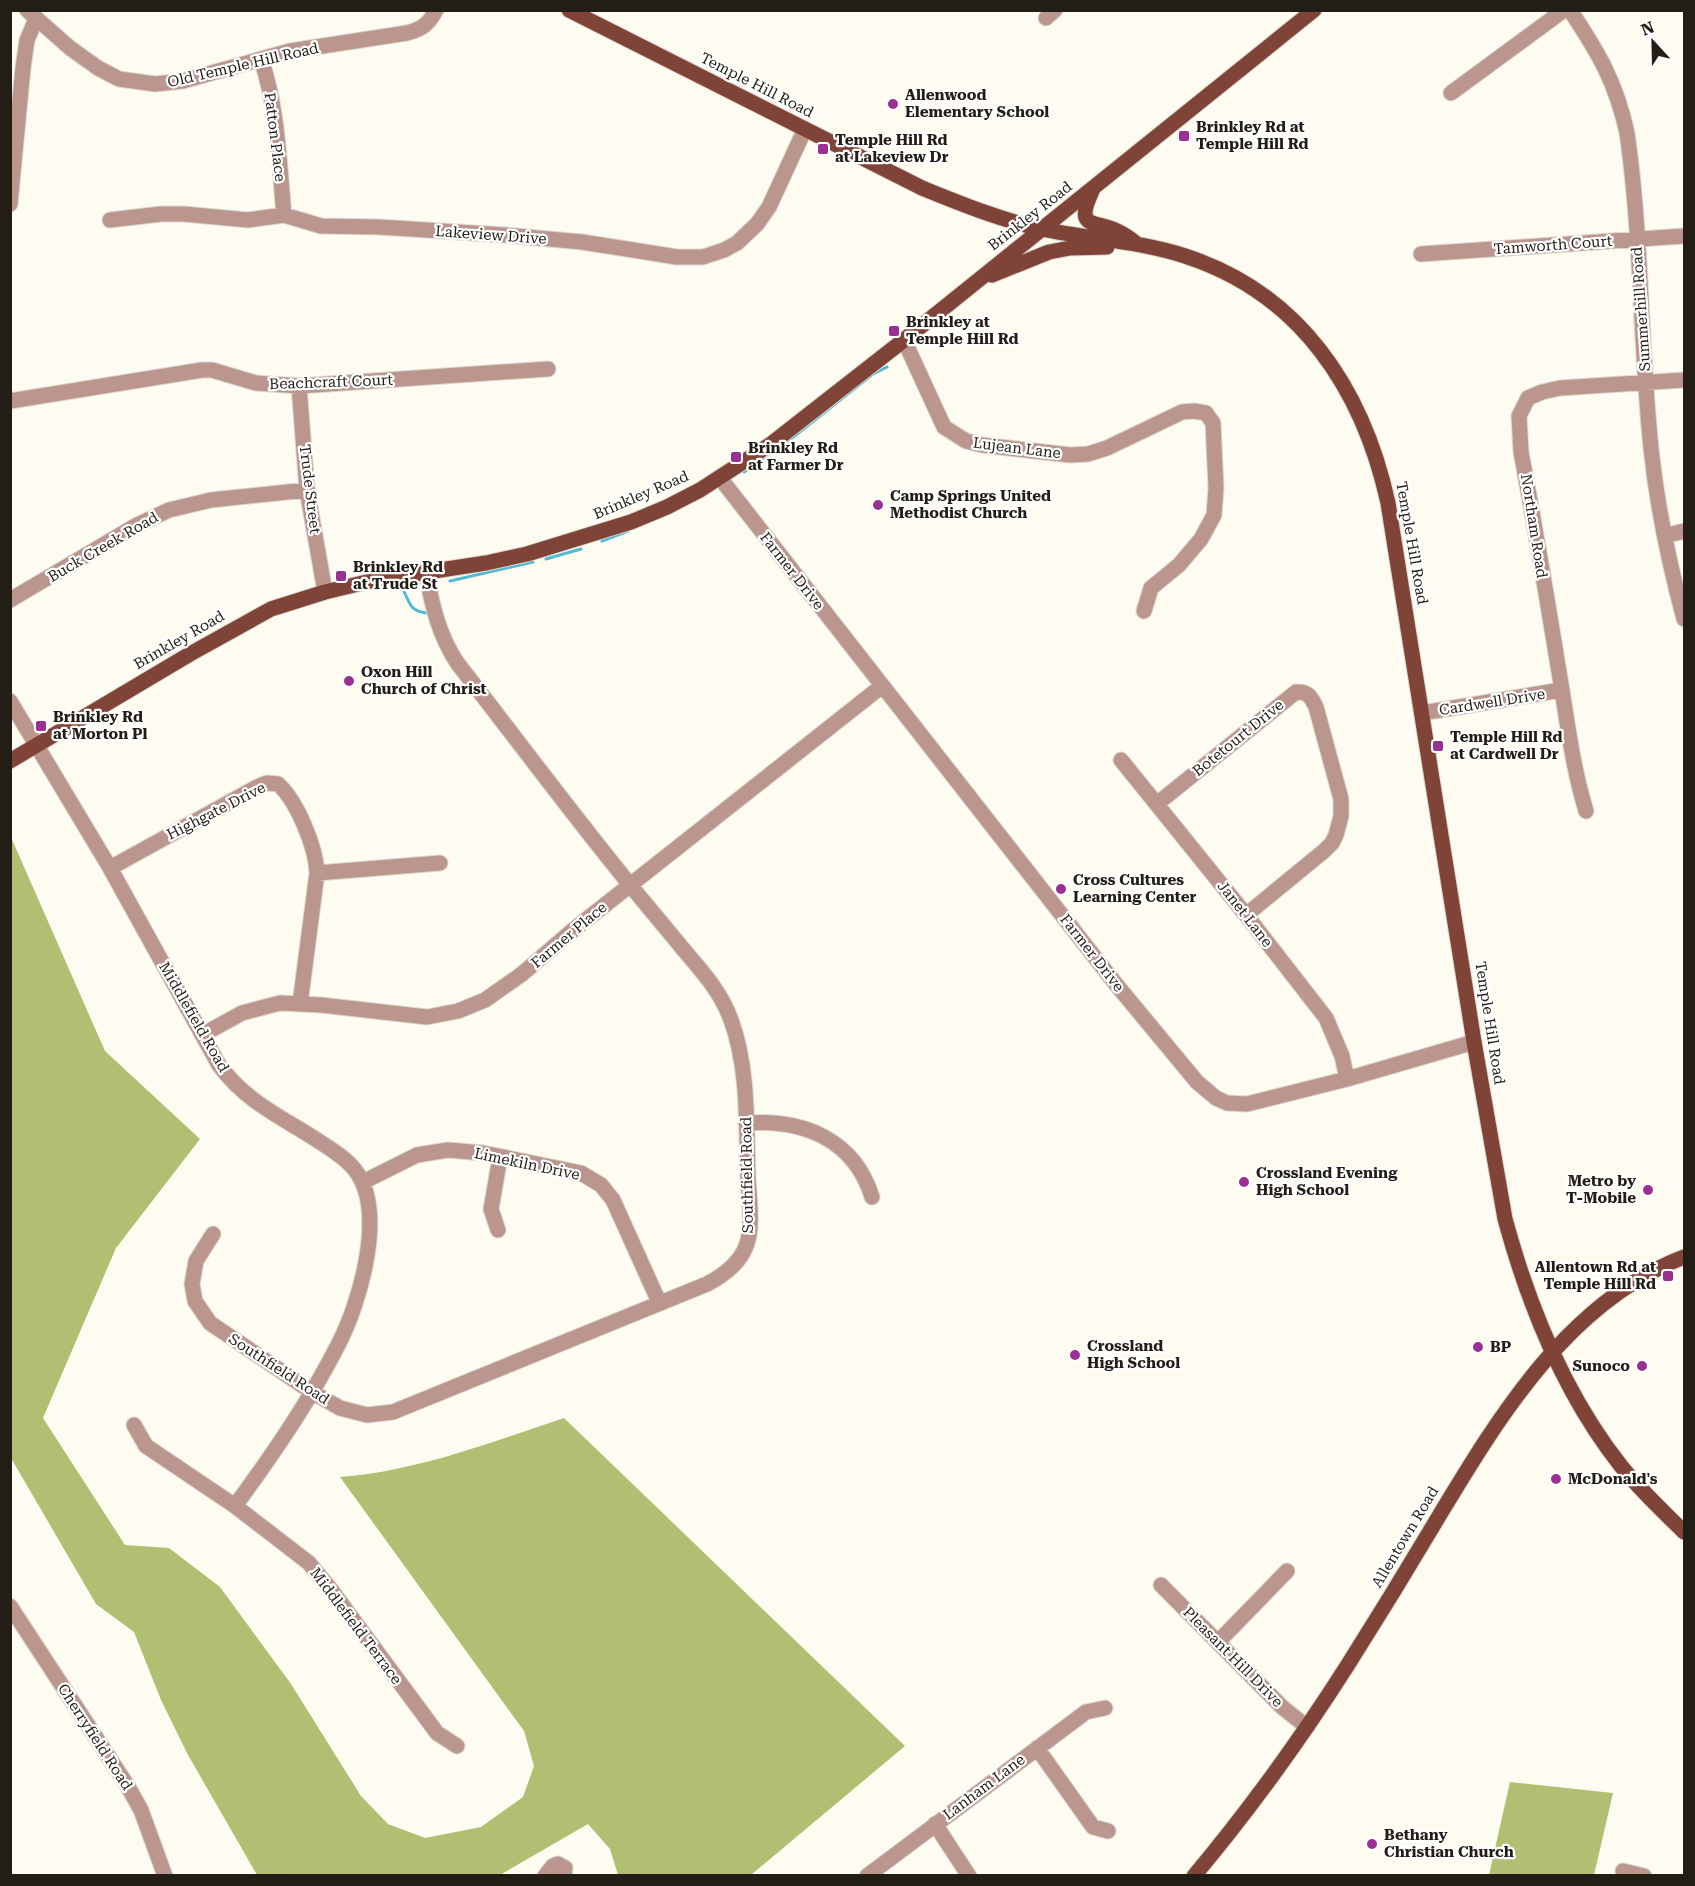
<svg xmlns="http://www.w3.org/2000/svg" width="1695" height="1886" font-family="'Roboto Serif',serif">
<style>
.forest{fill:#b0bf72}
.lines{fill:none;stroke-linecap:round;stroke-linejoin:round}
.stream{stroke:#52bbd3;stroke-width:3}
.minor-casing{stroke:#dbd8ce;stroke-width:17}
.major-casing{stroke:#dbd8ce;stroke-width:17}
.minor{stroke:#bb968f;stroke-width:15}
.major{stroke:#804338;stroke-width:15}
.poi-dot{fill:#9a3091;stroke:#fff;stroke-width:2}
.labels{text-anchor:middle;stroke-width:4.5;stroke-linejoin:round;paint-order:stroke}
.street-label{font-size:15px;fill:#221e15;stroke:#fff}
.poi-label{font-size:15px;font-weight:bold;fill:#221e15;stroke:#fff;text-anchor:start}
</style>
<rect width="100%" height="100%" fill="#fefbf1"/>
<path class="forest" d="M10 835 105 1051 200 1139 116 1248 43 1418 125 1545 169 1548 220 1587 291 1684 361 1796 388 1824 425 1838 481 1827 523 1797 534 1766 524 1731 340 1477C418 1471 491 1442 564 1418L905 1746 751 1875H618L610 1849 588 1824 500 1875H257L188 1755 161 1700 134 1632 96 1604 11 1458Z
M1510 1782 1613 1793 1594 1875H1489Z"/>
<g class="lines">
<path class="stream" d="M744 472 792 438 873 374 887 367
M602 541 628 531
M546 559 581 549
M450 581 533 562
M379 589 407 588
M403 589C410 604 410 611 427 613"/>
<g class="minor-casing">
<path id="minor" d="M27 10 70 48 98 68 119 79 155 84 183 81 290 51 407 33C422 29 429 24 436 10
M1570 10C1598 52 1616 82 1627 133 1642 236 1640 344 1651 448 1657 506 1669 563 1684 619
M1046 18 1055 10
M261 59C278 109 279 163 284 215
M1451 93 1564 10
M10 204 23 68 27 40 36 19
M110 220 161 214H184L248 220 284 215 321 226 379 227 505 235 582 242 677 257H703L724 250 737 243 757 224 769 207 805 129
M1421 254 1684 236
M904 340 944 427 966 441 982 445 1070 455 1088 454 1107 448 1182 412 1194 411 1206 413 1213 423 1216 488 1214 515 1201 539 1179 565 1151 588 1144 611
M299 386 307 490 325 592
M10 401 202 370H212L256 383 299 386 548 369
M720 478 1115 983 1197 1082 1216 1098 1227 1103 1247 1104 1347 1079 1474 1042
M1665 536 1684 531
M10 600 137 525 169 510 211 500 307 490
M10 701 110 868 219 1065C247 1103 282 1117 320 1142 332 1150 346 1158 355 1170 387 1211 360 1303 338 1345 309 1402 273 1454 235 1506
M1422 713 1561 690
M1121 760 1246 915 1326 1018 1342 1056 1347 1079
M1158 803 1296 692C1308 691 1311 697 1316 707L1341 799V816L1336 835 1332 843 1324 851 1246 915
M1586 811C1572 765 1567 719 1559 672 1547 599 1535 525 1521 452L1519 416 1528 398 1542 392 1560 388 1684 380
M110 868 257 787 267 783 278 784C297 801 316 847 317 873L300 1004
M317 873 440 863
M202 1035 242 1013 280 1003 321 1005 427 1017 458 1011 485 1000 522 974 572 931 882 686
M746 1123C803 1119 854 1139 872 1197
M363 1182 417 1155 448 1150 483 1153 581 1173 601 1185 613 1200 659 1302
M498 1230 491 1209 500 1157
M213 1234 196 1261 192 1284 195 1301 210 1323 312 1392 340 1408 367 1415 393 1412 707 1284C759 1257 751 1228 748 1177 746 1125 749 1069 731 1020 721 992 702 971 683 949 666 928 648 907 631 886 572 814 516 738 458 664 439 636 432 606 426 572
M134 1425 146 1446 235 1506 309 1563 332 1591 437 1733 457 1746
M1161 1585 1282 1707 1307 1727
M10 1606 127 1785 141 1810 165 1876
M1218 1642 1287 1571
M1037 1748 1093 1827 1108 1831
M935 1824 969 1876
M1623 1871 1644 1876
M545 1876 553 1866 558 1864 565 1868 564 1876
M867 1876 1086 1712 1105 1708"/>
</g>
<g class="major-casing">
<path id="major" d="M569 10 922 188C961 204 1001 220 1042 229 1089 239 1139 241 1185 256 1300 293 1363 389 1388 503L1474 1042 1505 1219C1529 1307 1564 1394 1621 1466 1640 1490 1663 1511 1684 1532
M1092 191C1073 232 1097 219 1121 233 1127 236 1132 240 1137 244
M992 275 1049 252 1070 248 1107 247
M10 761 190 654 271 609 325 592 375 580 486 563 527 554 631 522 667 507 700 490 771 444 904 340 1314 10
M1194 1876C1251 1808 1302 1737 1349 1663 1380 1614 1410 1565 1439 1516 1500 1415 1569 1301 1684 1257"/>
</g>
<use href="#minor" class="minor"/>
<use href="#major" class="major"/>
</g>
<g class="poi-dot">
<circle cx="893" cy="104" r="6"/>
<rect x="1178" y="130" width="12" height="12" rx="3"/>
<rect x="817" y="143" width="12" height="12" rx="3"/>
<rect x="888" y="325" width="12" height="12" rx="3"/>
<rect x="730" y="451" width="12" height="12" rx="3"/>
<circle cx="878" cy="505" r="6"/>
<rect x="335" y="570" width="12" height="12" rx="3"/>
<circle cx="349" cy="681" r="6"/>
<rect x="35" y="720" width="12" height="12" rx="3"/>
<rect x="1432" y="740" width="12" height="12" rx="3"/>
<circle cx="1061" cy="889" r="6"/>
<circle cx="1244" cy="1182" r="6"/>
<circle cx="1648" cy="1190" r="6"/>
<rect x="1662" y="1270" width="12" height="12" rx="3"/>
<circle cx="1478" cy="1347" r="6"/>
<circle cx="1075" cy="1355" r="6"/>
<circle cx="1642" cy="1366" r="6"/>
<circle cx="1556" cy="1479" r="6"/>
<circle cx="1372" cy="1844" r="6"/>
</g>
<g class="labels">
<g class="street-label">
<text transform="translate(243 65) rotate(-13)" y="5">Old Temple Hill Road</text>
<text transform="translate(757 85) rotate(27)" y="5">Temple Hill Road</text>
<text transform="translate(275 137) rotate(83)" y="5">Patton Place</text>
<text transform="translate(1030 216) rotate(-38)" y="5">Brinkley Road</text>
<text transform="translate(491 235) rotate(4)" y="5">Lakeview Drive</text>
<text transform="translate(1553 245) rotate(-4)" y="5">Tamworth Court</text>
<text transform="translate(1641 309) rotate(-94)" y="5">Summerhill Road</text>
<text transform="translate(331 382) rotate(-2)" y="5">Beachcraft Court</text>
<text transform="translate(1017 448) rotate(7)" y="5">Lujean Lane</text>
<text transform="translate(310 489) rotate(83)" y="5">Trude Street</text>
<text transform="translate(641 495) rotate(-23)" y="5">Brinkley Road</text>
<text transform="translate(1534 526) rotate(81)" y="5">Northam Road</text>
<text transform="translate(1412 543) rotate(80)" y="5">Temple Hill Road</text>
<text transform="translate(103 547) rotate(-30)" y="5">Buck Creek Road</text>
<text transform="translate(792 571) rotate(52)" y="5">Farmer Drive</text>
<text transform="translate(179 640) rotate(-30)" y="5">Brinkley Road</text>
<text transform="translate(1492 702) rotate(-9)" y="5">Cardwell Drive</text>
<text transform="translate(1238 738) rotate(-39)" y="5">Botetourt Drive</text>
<text transform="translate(216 811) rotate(-27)" y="5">Highgate Drive</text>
<text transform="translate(1245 914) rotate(52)" y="5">Janet Lane</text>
<text transform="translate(569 935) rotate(-40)" y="5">Farmer Place</text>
<text transform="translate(1092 953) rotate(52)" y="5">Farmer Drive</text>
<text transform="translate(194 1017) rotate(60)" y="5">Middlefield Road</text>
<text transform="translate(1490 1023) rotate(81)" y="5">Temple Hill Road</text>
<text transform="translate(527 1164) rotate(12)" y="5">Limekiln Drive</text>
<text transform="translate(747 1175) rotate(-91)" y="5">Southfield Road</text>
<text transform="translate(279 1369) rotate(33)" y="5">Southfield Road</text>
<text transform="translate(1405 1537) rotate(-59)" y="5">Allentown Road</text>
<text transform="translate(356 1626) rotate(53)" y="5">Middlefield Terrace</text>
<text transform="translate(1233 1657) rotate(45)" y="5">Pleasant Hill Drive</text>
<text transform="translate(95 1737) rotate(57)" y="5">Cherryfield Road</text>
<text transform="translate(984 1787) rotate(-37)" y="5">Lanham Lane</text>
</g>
<g class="poi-label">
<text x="905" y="100">Allenwood<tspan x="905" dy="17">Elementary School</tspan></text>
<text x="1196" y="132">Brinkley Rd at<tspan x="1196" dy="17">Temple Hill Rd</tspan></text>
<text x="835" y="145">Temple Hill Rd<tspan x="835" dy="17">at Lakeview Dr</tspan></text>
<text x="906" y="327">Brinkley at<tspan x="906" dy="17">Temple Hill Rd</tspan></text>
<text x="748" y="453">Brinkley Rd<tspan x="748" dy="17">at Farmer Dr</tspan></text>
<text x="890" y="501">Camp Springs United<tspan x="890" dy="17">Methodist Church</tspan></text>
<text x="353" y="572">Brinkley Rd<tspan x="353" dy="17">at Trude St</tspan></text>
<text x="361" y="677">Oxon Hill<tspan x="361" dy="17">Church of Christ</tspan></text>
<text x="53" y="722">Brinkley Rd<tspan x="53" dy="17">at Morton Pl</tspan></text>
<text x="1450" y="742">Temple Hill Rd<tspan x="1450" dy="17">at Cardwell Dr</tspan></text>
<text x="1073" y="885">Cross Cultures<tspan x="1073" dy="17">Learning Center</tspan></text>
<text x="1256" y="1178">Crossland Evening<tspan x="1256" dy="17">High School</tspan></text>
<text x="1636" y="1186" text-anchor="end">Metro by<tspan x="1636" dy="17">T-Mobile</tspan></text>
<text x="1656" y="1272" text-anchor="end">Allentown Rd at<tspan x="1656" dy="17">Temple Hill Rd</tspan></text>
<text x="1087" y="1351">Crossland<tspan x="1087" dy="17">High School</tspan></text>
<text x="1490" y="1352">BP</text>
<text x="1630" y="1371" text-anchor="end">Sunoco</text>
<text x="1568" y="1484">McDonald's</text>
<text x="1384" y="1840">Bethany<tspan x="1384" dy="17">Christian Church</tspan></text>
</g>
</g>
<rect width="1695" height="1886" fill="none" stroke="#221e15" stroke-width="24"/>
<g transform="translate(1653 42) rotate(338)" stroke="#ffffff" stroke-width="4.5" paint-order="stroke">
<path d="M0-4.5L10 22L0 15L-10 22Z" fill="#221e15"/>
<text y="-9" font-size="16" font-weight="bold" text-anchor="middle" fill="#221e15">N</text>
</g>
</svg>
